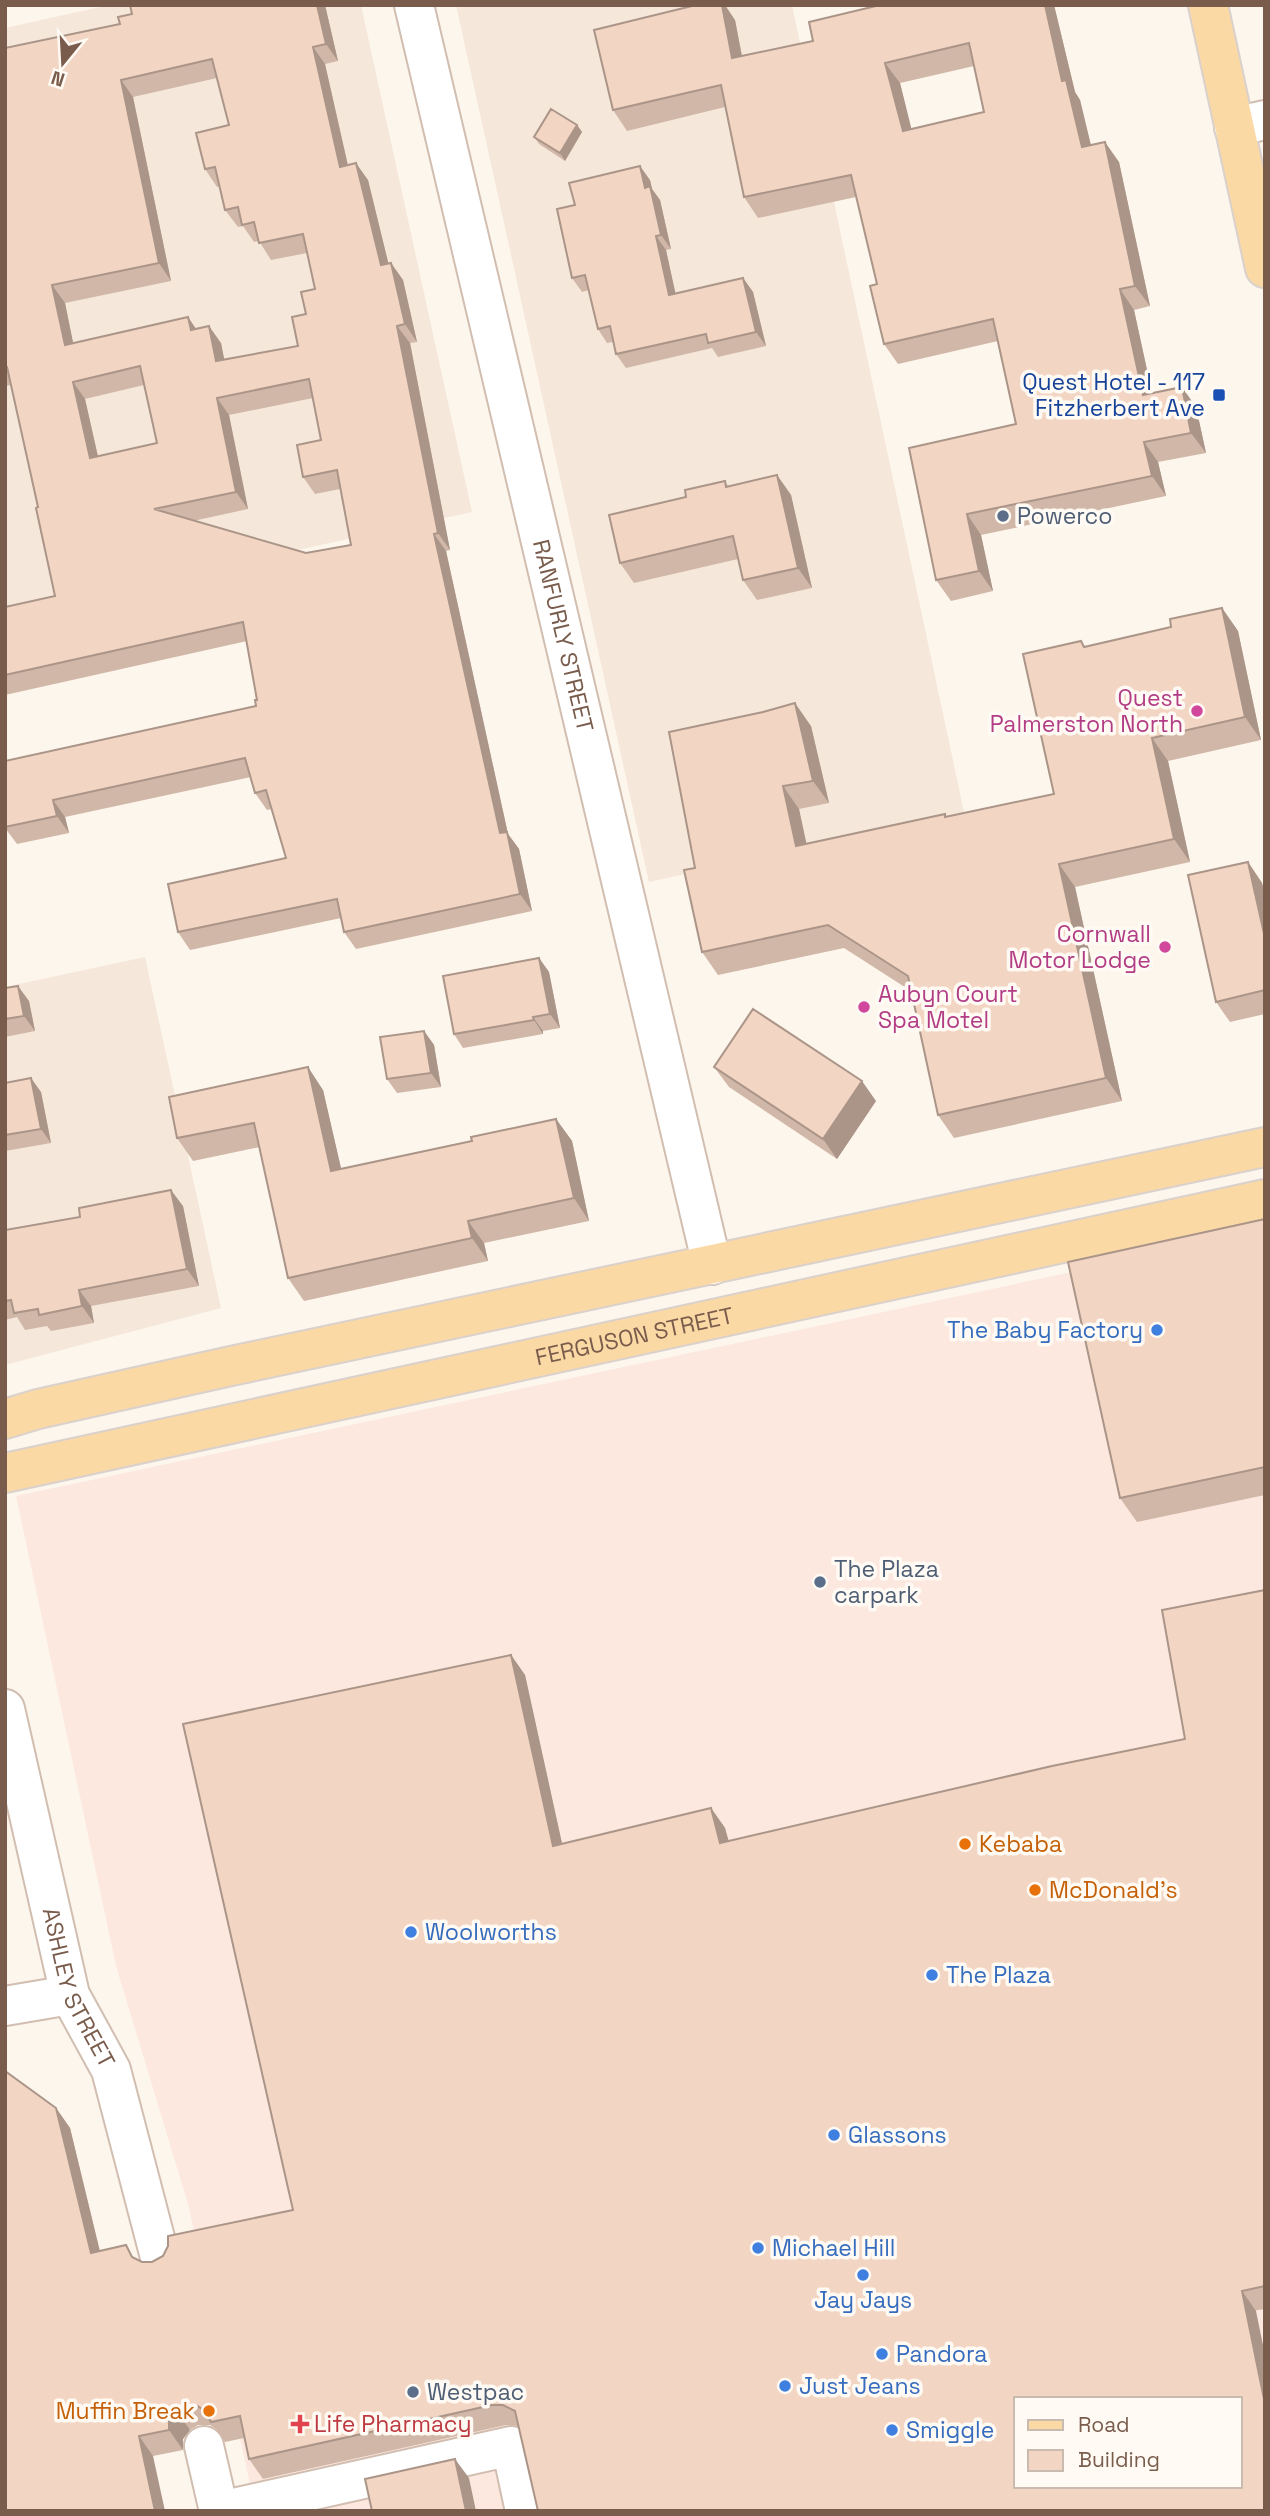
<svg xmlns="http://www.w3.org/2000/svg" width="1270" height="2516" font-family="'Space Grotesk',sans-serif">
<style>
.residential{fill:#f5e8da}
.commercial{fill:#fde8e0;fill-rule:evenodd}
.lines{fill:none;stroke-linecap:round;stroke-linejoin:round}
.minor-casing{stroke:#d1beb0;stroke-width:42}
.major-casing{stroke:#dad1cd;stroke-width:42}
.minor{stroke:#fff;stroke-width:38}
.major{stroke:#fbd9a5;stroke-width:38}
.wall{fill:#d1b7a8;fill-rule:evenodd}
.shaded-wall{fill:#aa9588}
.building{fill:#f3d5c3;stroke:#aa9588;stroke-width:2;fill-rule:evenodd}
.transit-dot{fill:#1a4fb4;stroke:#fffaf3;stroke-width:2.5}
.service-dot{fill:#5c6f8a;stroke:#fffaf3;stroke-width:2.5}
.hotel-dot{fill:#d1479c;stroke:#fffaf3;stroke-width:2.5}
.shop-dot{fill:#3f7fe0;stroke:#fffaf3;stroke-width:2.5}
.food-dot{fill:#e8710a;stroke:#fffaf3;stroke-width:2.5}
.health-dot{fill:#e0444e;stroke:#fffaf3;stroke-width:2.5}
.labels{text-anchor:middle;stroke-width:7;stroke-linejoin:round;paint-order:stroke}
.transit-label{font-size:23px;fill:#164399;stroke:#fffaf3;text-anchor:end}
.service-label{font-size:23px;fill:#4e5e75;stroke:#fffaf3;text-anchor:start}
.street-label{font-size:23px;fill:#7a5c4d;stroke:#fffaf3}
.hotel-label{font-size:23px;fill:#b23c85;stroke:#fffaf3;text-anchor:end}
.shop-label{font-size:23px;fill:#366cbe;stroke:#fffaf3;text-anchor:start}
.food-label{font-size:23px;fill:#c56008;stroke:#fffaf3;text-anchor:start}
.health-label{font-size:23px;fill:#be3a42;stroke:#fffaf3;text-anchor:start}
</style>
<rect width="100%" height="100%" fill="#fdf6ec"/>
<path class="residential" d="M109 5H361L472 512 5 614V28Z
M456 5H792L964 812 649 882Z
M145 957 221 1308 5 1365V987Z"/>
<path class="commercial" d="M1265 1231V2511H256L188 2204 116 1966 16 1496ZM1016 2399H1240V2486H1016Z"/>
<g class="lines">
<g class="minor-casing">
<g id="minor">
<path id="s1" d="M414 5 712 1265"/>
<path d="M1234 127 1265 120"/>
<path id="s2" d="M5 1709 70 1995 111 2070 161 2261"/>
<path d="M5 2006 70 1995"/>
<path d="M204 2446 219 2511"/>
<path d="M220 2511 511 2446 525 2511"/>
</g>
</g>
<g class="major-casing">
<g id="major">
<path d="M1208 5 1265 268"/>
<path d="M5 1419 38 1409 231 1366 1265 1147"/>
<path id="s3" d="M5 1473 1265 1199"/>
</g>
</g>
<use href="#minor" class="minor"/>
<use href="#major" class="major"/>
</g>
<path class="wall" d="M130 5H325L338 61 325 64 348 165 368 180 388 263H391L403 280 417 342 410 343 450 550 446 551 508 834 519 849 532 911 356 949 344 932 341 918 190 950 178 932 286 858 272 809 267 810 255 793 251 777 65 817 69 833 17 844 5 828V761L256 706 257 700 247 641 5 695V607L55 596 38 507 11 385 5 386V48L120 24 132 14ZM217 78 229 125 205 169 217 187 220 186 225 210 238 227 243 226 254 242 259 241 271 260 307 253 315 289 306 314 298 346 224 360 221 343 196 329 188 317 73 343 65 303 171 281 133 97ZM144 385 157 443 98 456 85 399ZM313 398 321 440 303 477 315 494 340 489 351 545 306 553 193 521 248 509 229 415Z
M880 5H1054L1075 92 1080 100 1091 145 1119 162 1150 306 1134 310 1152 393 1196 407 1206 453 1158 462 1166 496 981 535 993 591 951 601 936 580 909 448 1016 424 998 341 898 364 884 344 877 284 856 197 758 218 744 197 725 107 627 131 613 110 735 20 742 56 813 41ZM974 66 984 112 911 129 900 83Z
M577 125 582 132 565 161 539 144 534 137Z
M650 180 652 189 660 200 671 249 666 250 675 294 743 278 753 292 766 346 718 357 712 348 626 368 616 354 613 342 607 343 598 329 589 290 582 292 572 278 575 205Z
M777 475 791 495 812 588 757 600 743 580 738 559 634 583 620 563 686 497 725 481 728 486Z
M1222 608 1238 631 1261 740 1168 761 1190 862 1075 887 1122 1101 954 1138 938 1115 911 991 844 948 718 975 702 952 695 868 811 726 829 803 799 809 806 844 945 814 947 817 1054 794 1085 647 1171 627Z
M1248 862 1262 883 1265 894V1014L1230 1022 1216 1002Z
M539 958 549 972 560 1028 543 1031V1034L463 1048 454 1034Z
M5 988 29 1001 35 1031 5 1037Z
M424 1031 434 1045 441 1087 397 1093 387 1079Z
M714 1067 876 1101 837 1159 729 1087Z
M5 1083 41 1092 51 1143 5 1151Z
M323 1090 341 1169 472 1141 556 1119 572 1141 589 1221 484 1243 488 1261 304 1301 288 1278 260 1147 193 1161 177 1138Z
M183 1206 199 1286 91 1306 94 1323 51 1331 47 1326 25 1330 17 1317 5 1320V1230Z
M1265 1219V1495L1137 1522 1120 1498Z
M1265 1590V2309L519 2426 506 2425 263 2479 249 2459 244 2438 225 2442 216 2429 210 2425H198L190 2430 183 2439V2450L153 2456 5 2511 56 2108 70 2128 100 2251 134 2258 142 2262H152L293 2210 511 1655 525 1675 562 1844 711 1808 725 1828 728 1841 1185 1739Z"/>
<path class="shaded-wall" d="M317 5H325L338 61 326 44Z
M722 5H725L735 20 746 78 732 58Z
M1045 5H1054L1075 92 1080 100 1096 167 1082 147 1062 81Z
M313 47 325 64 352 184 340 167Z
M885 63 900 83 917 151 903 131Z
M121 80 133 97 171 281 159 263Z
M577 125 582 132 565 161 560 153Z
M1105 142 1119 162 1150 306 1135 286Z
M356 163 368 180 393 282 381 265Z
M640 166 650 180 652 189 660 200 671 249 661 235 645 188Z
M656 236 666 250 679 309 669 295Z
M391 263 403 280 417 342 405 324Z
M743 278 753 292 766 346 756 332Z
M52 285 65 303 77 362 65 345Z
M1120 289 1134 310 1157 416 1143 395Z
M188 317 200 335 191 330Z
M209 326 221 343 228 378 216 361Z
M397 326 410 343 450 550 438 533Z
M73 382 85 399 102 475 90 458Z
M1182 387 1196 407 1206 453 1191 433Z
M217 398 229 415 248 509 236 492Z
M1144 442 1158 462 1166 496 1152 476Z
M777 475 791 495 812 588 798 568Z
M967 514 981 535 993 591 979 571Z
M434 534 446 551 508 834 519 849 532 911 520 894 500 833Z
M1222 608 1238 631 1261 740 1245 717Z
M795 703 811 726 829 803 813 781Z
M1152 738 1168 761 1190 862 1174 839Z
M783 786 799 809 812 869 796 846Z
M53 800 65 817 69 833 57 816Z
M1248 862 1262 883 1265 894V938Z
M1059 864 1075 887 1122 1101 1106 1078Z
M539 958 549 972 560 1028 550 1014Z
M18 986 29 1001 35 1031 24 1016Z
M533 1017 543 1031V1034L534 1020Z
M424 1031 434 1045 441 1087 431 1073Z
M308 1067 323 1090 347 1194 331 1171Z
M31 1078 41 1092 51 1143 41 1129Z
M862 1081 876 1101 837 1159 823 1139Z
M556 1119 572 1141 589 1221 574 1198Z
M171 1190 183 1206 199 1286 187 1269Z
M468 1221 484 1243 488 1261 472 1238Z
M79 1290 91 1306 94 1323 82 1306Z
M511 1655 525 1675 567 1866 553 1846Z
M711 1808 725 1828 735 1863 720 1843Z
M56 2108 70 2128 105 2273 91 2253Z
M1242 2291 1256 2311 1265 2355V2404Z
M176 2410 190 2430 183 2439V2450L169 2430V2419Z
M139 2436 153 2456 165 2511H155Z
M455 2459 469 2478 476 2511H466Z"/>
<path class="building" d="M130 5H317L326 44 313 47 340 167 356 163 381 265 391 263 405 324 397 326 438 533 434 534 500 833 507 832 520 894 344 932 337 899 178 932 168 884 286 858 266 790 255 793 245 758 53 800 57 816 5 827V761L256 706 255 700H257L243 622 5 675V607L55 596 36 508 38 507 7 367H5V48L120 24 118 17 132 14ZM212 59 229 125 196 133 205 169 215 167 225 210 238 207 242 225 254 222 259 243 303 234 315 289 301 292 306 314 292 317 298 346 216 361 209 326 191 330 188 317 65 345 52 285 159 263 121 80ZM140 366 157 443 90 458 73 382ZM309 379 321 440 297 445 303 477 337 470 351 545 306 553 154 509 236 492 217 398Z
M696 5H722L732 58 813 41 809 22 880 5H1045L1062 81 1066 80 1082 147 1105 142 1135 286 1120 289 1143 395 1182 387 1191 433 1144 442 1152 476 967 514 979 571 936 580 909 448 1016 424 993 319 884 344 870 286 877 284 851 175 744 197 721 85 613 110 594 30ZM969 43 984 112 903 131 885 63Z
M551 109 577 125 560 153 534 137Z
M640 166 645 188 650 186 661 235 656 236 669 295 743 278 756 332 708 343 706 334 616 354 610 326 598 329 585 275 572 278 557 209 575 205 569 183Z
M777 475 798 568 743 580 733 536 620 563 609 515 686 497 685 490 725 481 726 487Z
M1222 608 1245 717 1152 738 1174 839 1059 864 1106 1078 938 1115 908 976 828 925 702 952 684 870 695 868 669 732 763 712 795 703 813 781 783 786 796 846 945 814V817L1054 794 1023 654 1081 641 1084 647 1171 627 1170 619Z
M1248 862 1265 938V990L1216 1002 1188 875Z
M539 958 550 1014 533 1017 534 1020 454 1034 443 976Z
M18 986 24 1016 5 1019V988Z
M753 1009 862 1081 823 1139 714 1067Z
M424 1031 431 1073 387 1079 380 1037Z
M308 1067 331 1171 472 1141 471 1137 556 1119 574 1198 468 1221 472 1238 288 1278 254 1123 177 1138 169 1097Z
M31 1078 41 1129 5 1135V1083Z
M171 1190 187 1269 79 1290 82 1306 39 1315 38 1309 14 1313 11 1300 5 1301V1230L80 1217 79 1208Z
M1265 1219V1467L1120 1498 1068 1262Z
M1265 1590V2286L1242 2291 1265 2404V2511H538L515 2411 503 2405H492L249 2459 240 2416 211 2422 205 2411 196 2405H184L176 2410 169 2419V2430L139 2436 155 2511H5V2071L56 2108 91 2253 126 2245 132 2257 142 2262H152L163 2256 168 2246V2236L293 2210 183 1724 511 1655 553 1846 711 1808 720 1843 1052 1766 1185 1739 1162 1610ZM1016 2399H1240V2486H1016Z
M455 2459 466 2511H372L365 2479Z"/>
<rect class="transit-dot" x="1212" y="388" width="14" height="14" rx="3.5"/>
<g class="service-dot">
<circle cx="1003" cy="516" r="7"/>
<circle cx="820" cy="1582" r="7"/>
<circle cx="413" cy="2392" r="7"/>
</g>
<g class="hotel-dot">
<circle cx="1197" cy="711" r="7"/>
<circle cx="1165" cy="947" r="7"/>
<circle cx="864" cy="1007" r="7"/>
</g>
<g class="shop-dot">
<circle cx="1157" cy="1330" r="7"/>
<circle cx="411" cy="1932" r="7"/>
<circle cx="932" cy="1975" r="7"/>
<circle cx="834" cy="2135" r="7"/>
<circle cx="758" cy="2248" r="7"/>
<circle cx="863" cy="2275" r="7"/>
<circle cx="882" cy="2354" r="7"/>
<circle cx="785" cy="2386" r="7"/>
<circle cx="892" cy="2430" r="7"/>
</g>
<g class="food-dot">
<circle cx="965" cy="1844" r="7"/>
<circle cx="1035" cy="1890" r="7"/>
<circle cx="209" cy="2411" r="7"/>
</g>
<path class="health-dot" d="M296.5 2413.5h7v7h7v7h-7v7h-7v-7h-7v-7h7z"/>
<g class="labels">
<g class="transit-label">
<text x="1205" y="390">Quest Hotel - 117<tspan x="1205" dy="26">Fitzherbert Ave</tspan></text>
</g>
<g class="service-label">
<text x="1017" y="524">Powerco</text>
<text x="834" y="1577">The Plaza<tspan x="834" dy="26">carpark</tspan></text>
<text x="427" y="2400">Westpac</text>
</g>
<g class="street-label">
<text dy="8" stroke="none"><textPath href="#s1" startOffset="648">RANFURLY STREET</textPath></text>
<text dy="8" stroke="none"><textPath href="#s3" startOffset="644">FERGUSON STREET</textPath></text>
<text dy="8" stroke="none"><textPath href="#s2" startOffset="289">ASHLEY STREET</textPath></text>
</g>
<g class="hotel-label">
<text x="1183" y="706">Quest<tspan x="1183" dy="26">Palmerston North</tspan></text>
<text x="1151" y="942">Cornwall<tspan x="1151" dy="26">Motor Lodge</tspan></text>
<text x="878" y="1002" text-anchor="start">Aubyn Court<tspan x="878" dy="26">Spa Motel</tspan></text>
</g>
<g class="shop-label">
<text x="1143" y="1338" text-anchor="end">The Baby Factory</text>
<text x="425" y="1940">Woolworths</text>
<text x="946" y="1983">The Plaza</text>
<text x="848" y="2143">Glassons</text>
<text x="772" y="2256">Michael Hill</text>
<text x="863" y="2308" text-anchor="middle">Jay Jays</text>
<text x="896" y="2362">Pandora</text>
<text x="799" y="2394">Just Jeans</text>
<text x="906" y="2438">Smiggle</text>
</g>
<g class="food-label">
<text x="979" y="1852">Kebaba</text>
<text x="1049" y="1898">McDonald's</text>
<text x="195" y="2419" text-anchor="end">Muffin Break</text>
</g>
<g class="health-label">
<text x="314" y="2432">Life Pharmacy</text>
</g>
</g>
<rect width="1270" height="2516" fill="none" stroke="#7a5c4d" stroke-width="14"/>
<rect x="1014" y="2397" width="228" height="91" fill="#fffaf3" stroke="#cabbb1" stroke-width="2"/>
<rect x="1028" y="2420" width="35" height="10" fill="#fbd9a5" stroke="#cabbb1" stroke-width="2"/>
<text x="1078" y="2432" font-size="21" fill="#7a5c4d">Road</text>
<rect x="1028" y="2450" width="35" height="21" fill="#f3d5c3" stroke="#cabbb1" stroke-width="2"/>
<text x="1078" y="2467" font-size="21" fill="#7a5c4d">Building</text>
<g transform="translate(63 63) rotate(198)" stroke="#fffaf3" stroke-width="5" paint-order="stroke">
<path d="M0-5L12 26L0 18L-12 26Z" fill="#7a5c4d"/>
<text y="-10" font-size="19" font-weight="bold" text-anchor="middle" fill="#7a5c4d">N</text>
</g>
</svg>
